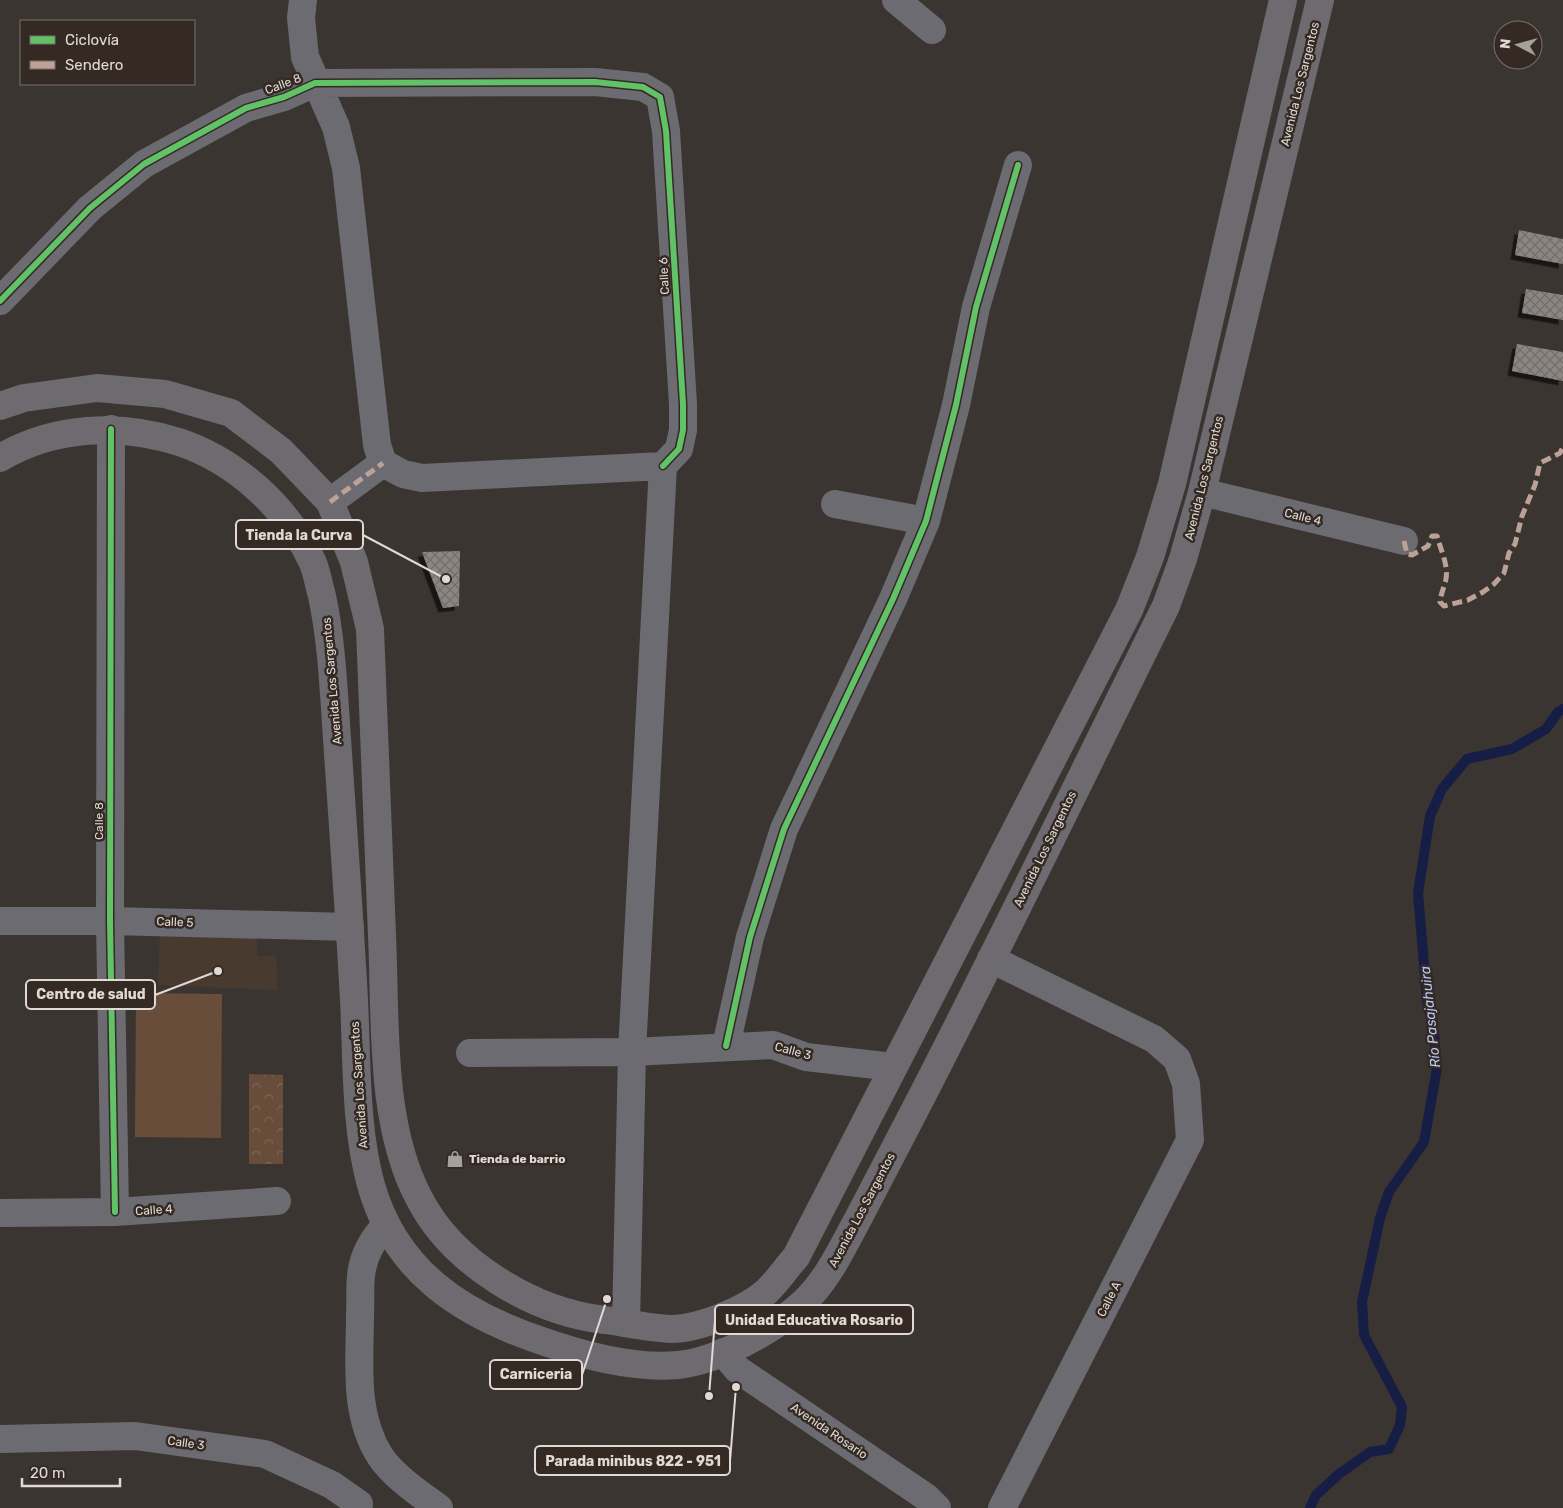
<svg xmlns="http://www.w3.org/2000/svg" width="1563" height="1508" font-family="Rubik,sans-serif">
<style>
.built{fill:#493a30}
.park{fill:url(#park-crowns)}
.garden{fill:#684d3b}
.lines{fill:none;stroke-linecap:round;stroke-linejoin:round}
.stream{stroke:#161e46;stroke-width:10}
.building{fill:url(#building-cross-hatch);filter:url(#shadow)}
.minor{stroke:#6b6b71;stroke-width:28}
.major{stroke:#6d6b70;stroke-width:28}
.quiet{stroke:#bda197;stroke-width:5;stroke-dasharray:10 5;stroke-linecap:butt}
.cycleway-casing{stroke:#342a23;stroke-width:9}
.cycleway{stroke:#61c268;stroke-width:6}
.labels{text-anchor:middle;stroke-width:5;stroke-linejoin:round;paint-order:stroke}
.street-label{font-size:12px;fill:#e0d9d5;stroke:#342a23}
.poi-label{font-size:12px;font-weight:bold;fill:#e0d9d5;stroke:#342a23;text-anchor:start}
.water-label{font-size:14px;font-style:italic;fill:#b7c8f6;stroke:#342a23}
.leader{fill:none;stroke:#e0d9d5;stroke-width:2}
.callout-dot{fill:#e0d9d5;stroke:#342a23;stroke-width:2}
.callout{fill:#342a23;stroke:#e0d9d5;stroke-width:2}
.callout-label{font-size:14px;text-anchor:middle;font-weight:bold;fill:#e0d9d5}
</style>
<defs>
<pattern id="park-crowns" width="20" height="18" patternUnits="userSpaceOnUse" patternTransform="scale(1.25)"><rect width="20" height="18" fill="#684d3b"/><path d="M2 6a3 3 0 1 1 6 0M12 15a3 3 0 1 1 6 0" fill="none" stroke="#7d6656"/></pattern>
<pattern id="building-cross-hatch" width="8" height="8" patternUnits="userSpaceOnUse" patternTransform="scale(1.25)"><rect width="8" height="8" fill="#8b8682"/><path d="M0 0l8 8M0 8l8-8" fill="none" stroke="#726e6b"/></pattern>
<filter id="shadow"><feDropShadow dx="-4.5" dy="4.5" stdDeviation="0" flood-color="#0009"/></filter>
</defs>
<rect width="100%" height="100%" fill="#3b3531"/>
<path class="built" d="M160 931H257V956L276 955 278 990 158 985Z"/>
<path class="park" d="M249 1074 283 1075V1164H249Z"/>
<path class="garden" d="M136 993 222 994 221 1138 135 1137Z"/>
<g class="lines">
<path class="stream" d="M1310 1508 1316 1495 1339 1474 1370 1452 1389 1449 1400 1425 1402 1407 1364 1335 1362 1302 1380 1218 1389 1192 1424 1142 1437 1068 1434 1033 1427 1000 1418 893 1430 816 1442 789 1467 759 1512 749 1546 729 1558 712 1563 709"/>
</g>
<path class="building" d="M1519 230 1563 239V264L1515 255Z
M1526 289 1563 295V320L1522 313Z
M1517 344 1563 352V381L1512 371Z
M460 551 459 606 443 608 422 552Z"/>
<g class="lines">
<path class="minor" d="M303 0 301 18 305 57 336 127 346 168 377 445 383 463 403 474 422 478 663 466
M896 0 932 30
M0 301 90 208 144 164 246 108 284 97 315 83 595 82 643 87 660 97 666 131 683 404V430L679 449 663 466
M111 429 110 921 115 1212
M1202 492 1404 541
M330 502 383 463
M835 504 926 521
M0 921H110L350 927
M991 959 1154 1039 1177 1059 1186 1084 1190 1140 1002 1508
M726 1046 750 937 784 829 893 599 926 521 956 405 976 307 1018 165
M470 1053 632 1052 773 1045 806 1057 893 1067
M0 1213 115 1212 277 1201
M385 1226C373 1239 365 1252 362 1269 359 1283 361 1300 360 1315 360 1361 353 1414 380 1456 393 1476 420 1494 439 1508
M626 1323 632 1052 663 466
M723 1352 737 1369 926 1497 937 1508
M0 1439 135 1436 265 1454 332 1485 359 1504"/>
<path class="major" d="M0 406 24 398 97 388 165 394 231 413 281 451 330 502 354 562 370 629C374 731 378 834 382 936 386 1019 379 1123 419 1198 452 1263 533 1312 605 1320 627 1323 650 1328 671 1329 698 1329 746 1310 766 1292 777 1282 786 1268 796 1257L1129 610 1150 557 1172 484 1283 0
M0 458C54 426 120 423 179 442 236 461 288 508 313 563 317 573 319 586 322 596 331 638 333 680 336 723 342 815 349 908 354 1000 357 1060 355 1128 371 1185 395 1271 461 1314 542 1341 582 1355 635 1369 678 1365 718 1361 772 1331 802 1304 828 1280 842 1248 859 1217 875 1186 891 1156 907 1125 996 954 1080 779 1166 606L1183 559 1202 492 1320 0"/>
<path class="quiet" d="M330 502 383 463
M1404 541 1407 554 1412 555 1428 546 1432 536H1437C1441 551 1450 568 1445 583 1443 590 1441 594 1440 602L1444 606 1468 600 1483 592 1494 584 1504 573 1509 553 1515 544 1522 516 1535 485 1540 463 1560 453 1563 447"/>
<g class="cycleway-casing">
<path id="cycleway" d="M0 301 90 208 144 164 246 108 284 97 315 83 595 82 643 87 660 97 666 131 683 404V430L679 449 663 466
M111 429 110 921 115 1212
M726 1046 750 937 784 829 893 599 926 521 956 405 976 307 1018 165"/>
</g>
<use href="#cycleway" class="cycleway"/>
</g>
<defs>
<g id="shop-bare" transform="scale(1.35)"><path d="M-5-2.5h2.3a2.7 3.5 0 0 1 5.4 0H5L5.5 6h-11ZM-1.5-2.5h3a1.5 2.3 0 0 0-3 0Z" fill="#a6a09c" stroke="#342a23" stroke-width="2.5" paint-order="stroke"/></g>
</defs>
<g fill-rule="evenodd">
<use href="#shop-bare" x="455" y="1159"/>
</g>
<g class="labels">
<g class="street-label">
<text transform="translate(283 84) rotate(-21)" y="4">Calle 8</text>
<text transform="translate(1300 84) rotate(-76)" y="4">Avenida Los Sargentos</text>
<text transform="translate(664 276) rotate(-93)" y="4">Calle 6</text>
<text transform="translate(1204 478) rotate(-76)" y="4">Avenida Los Sargentos</text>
<text transform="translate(1303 517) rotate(14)" y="4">Calle 4</text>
<text transform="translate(332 681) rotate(-95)" y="4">Avenida Los Sargentos</text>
<text transform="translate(99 821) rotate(-90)" y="4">Calle 8</text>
<text transform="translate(1045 849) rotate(-64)" y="4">Avenida Los Sargentos</text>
<text transform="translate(175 922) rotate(2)" y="4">Calle 5</text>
<text transform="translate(793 1051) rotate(15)" y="4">Calle 3</text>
<text transform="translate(359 1085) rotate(-94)" y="4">Avenida Los Sargentos</text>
<text transform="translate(154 1210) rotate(-4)" y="4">Calle 4</text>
<text transform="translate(862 1210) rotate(-62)" y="4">Avenida Los Sargentos</text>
<text transform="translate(1109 1299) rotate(-63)" y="4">Calle A</text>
<text transform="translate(829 1431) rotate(34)" y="4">Avenida Rosario</text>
<text transform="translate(186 1443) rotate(8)" y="4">Calle 3</text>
</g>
<g class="poi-label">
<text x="469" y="1163">Tienda de barrio</text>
</g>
<g class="water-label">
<text transform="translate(1430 1017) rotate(-96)" y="5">Río Pasajahuira</text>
</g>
</g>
<path class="leader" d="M446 579L363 535M218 971L155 995M709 1396L715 1320M607 1299L582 1375M736 1387L730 1461"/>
<g class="callout-dot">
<circle cx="446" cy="579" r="5"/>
<circle cx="218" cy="971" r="5"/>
<circle cx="709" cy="1396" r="5"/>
<circle cx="607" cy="1299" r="5"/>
<circle cx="736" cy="1387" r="5"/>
</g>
<g class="callout">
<rect x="236" y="520" width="127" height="29" rx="5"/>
<rect x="26" y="980" width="129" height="29" rx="5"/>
<rect x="715" y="1305" width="198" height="29" rx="5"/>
<rect x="490" y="1360" width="92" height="29" rx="5"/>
<rect x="535" y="1446" width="195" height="29" rx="5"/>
</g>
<g class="callout-label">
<text x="299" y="540">Tienda la Curva</text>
<text x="91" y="999">Centro de salud</text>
<text x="814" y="1325">Unidad Educativa Rosario</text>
<text x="536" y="1379">Carniceria</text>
<text x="633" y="1466">Parada minibus 822 - 951</text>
</g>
<rect x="20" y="20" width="175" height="65" fill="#342a23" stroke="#79706a"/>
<rect x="30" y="36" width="25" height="8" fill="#61c268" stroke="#79706a"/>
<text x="65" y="45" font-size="15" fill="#e0d9d5">Ciclovía</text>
<rect x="30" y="61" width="25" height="8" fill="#bda197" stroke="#79706a"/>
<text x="65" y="70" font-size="15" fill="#e0d9d5">Sendero</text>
<g transform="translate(1518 45) rotate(276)"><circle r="24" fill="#342a23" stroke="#79706a"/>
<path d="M0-4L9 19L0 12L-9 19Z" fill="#a6a09c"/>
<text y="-8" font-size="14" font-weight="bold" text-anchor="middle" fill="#e0d9d5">N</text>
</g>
<path d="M22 1478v8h98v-8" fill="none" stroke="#e0d9d5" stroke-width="2.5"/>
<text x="30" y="1478" font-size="15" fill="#e0d9d5" stroke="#342a23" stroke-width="4" paint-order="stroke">20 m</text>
</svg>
